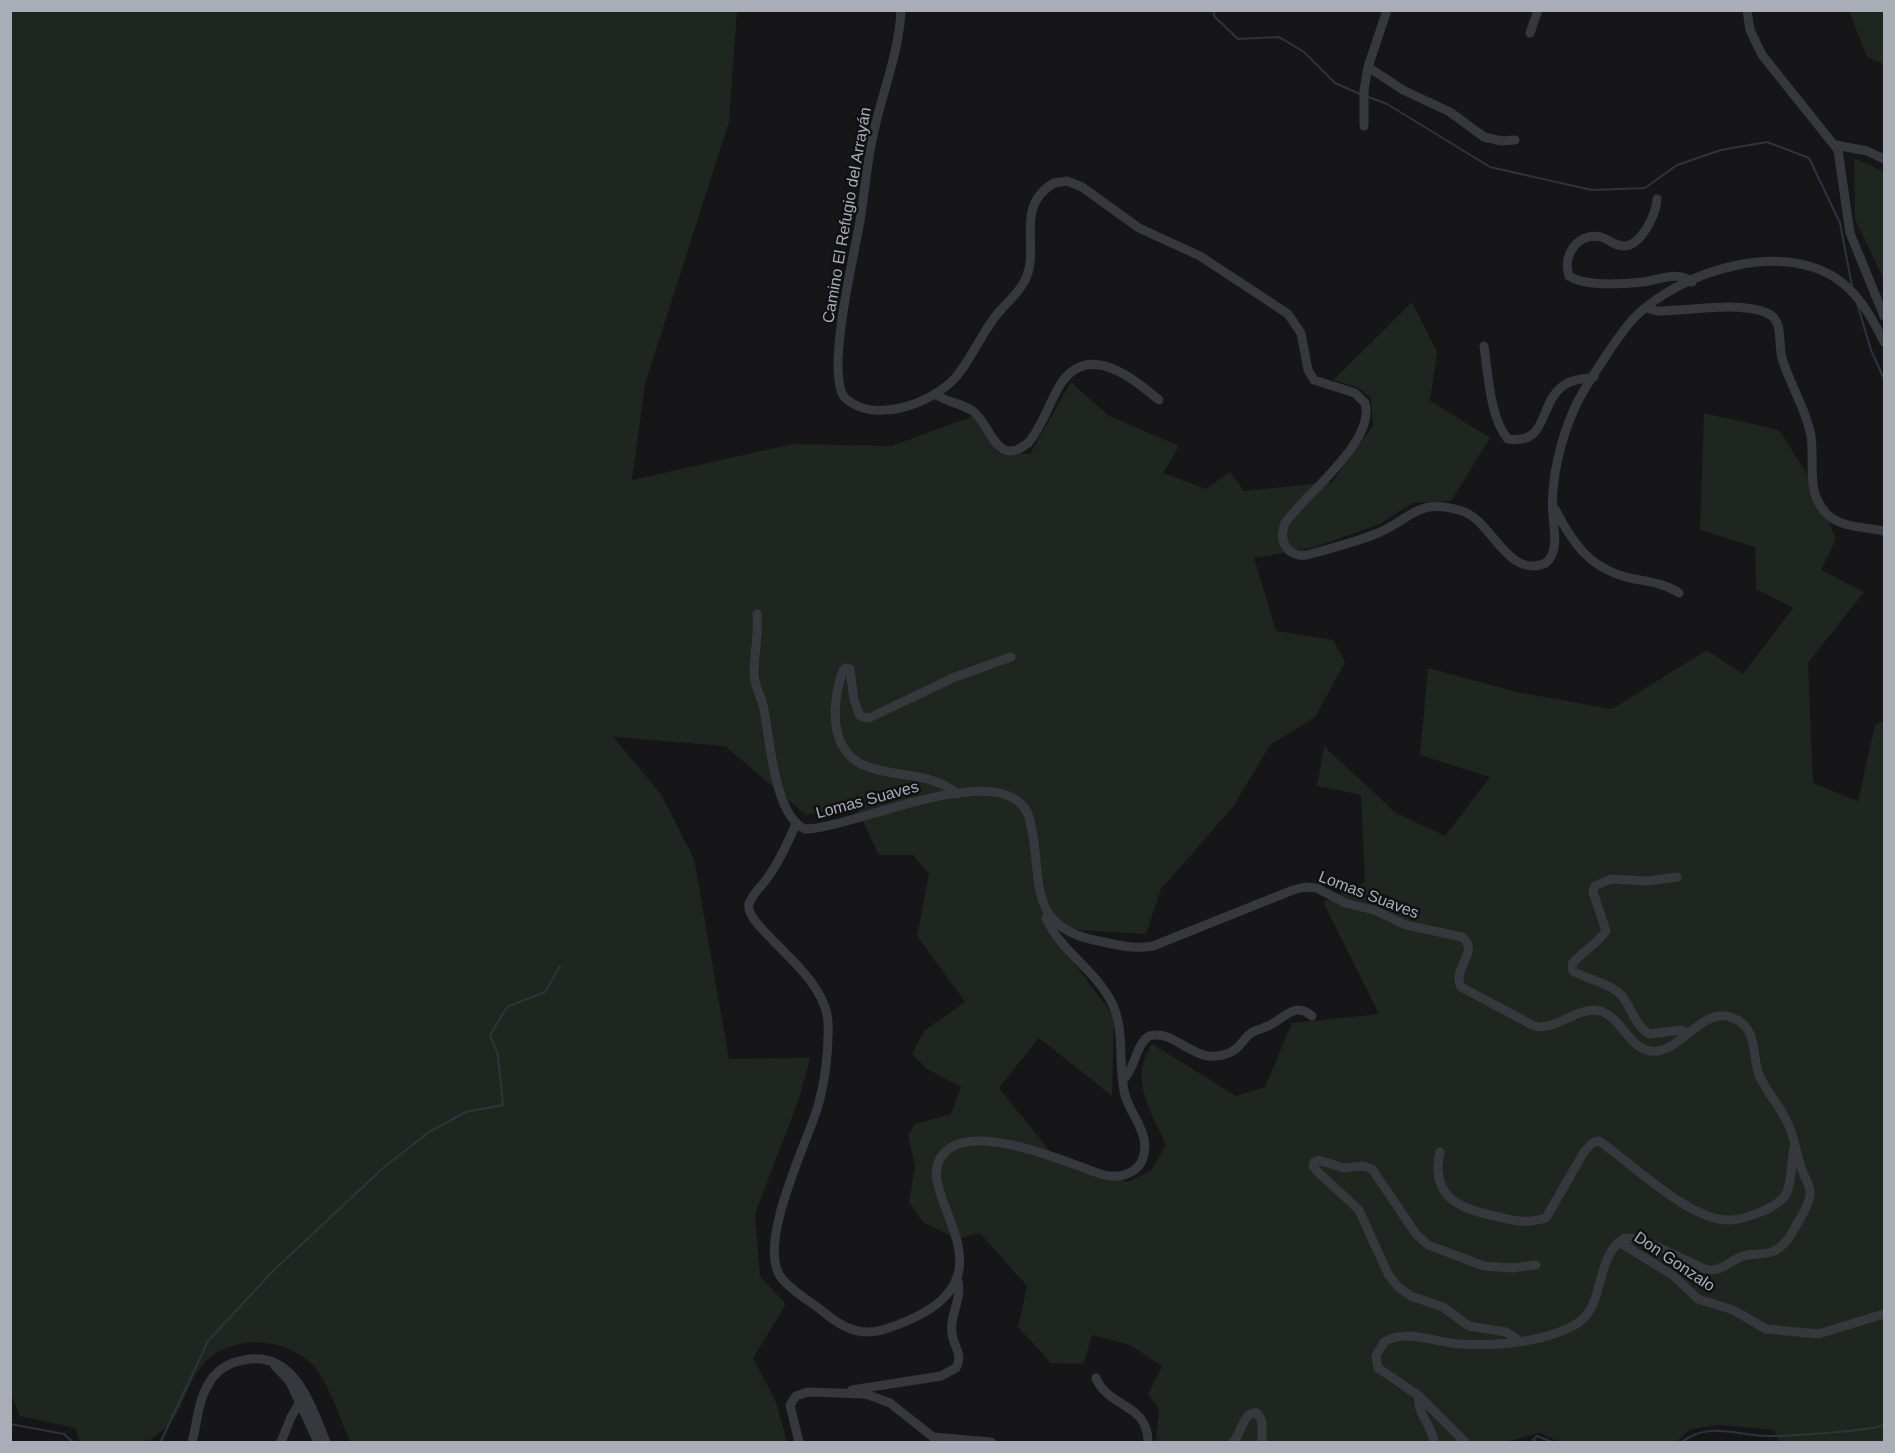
<svg xmlns="http://www.w3.org/2000/svg" width="1895" height="1453" font-family="Helvetica,sans-serif">
<style>
.green{fill:#1e261f}
.lines{fill:none;stroke-linecap:round;stroke-linejoin:round}
.stream{stroke:#2c353c;stroke-width:2}
.minor{stroke:#37383d;stroke-width:9}
.labels{text-anchor:middle;stroke-width:5;stroke-linejoin:round;paint-order:stroke}
.street-label{font-size:16px;fill:#a8adb8;stroke:#111113}
</style>
<rect width="100%" height="100%" fill="#161618"/>
<path class="green" d="M10 11H737L729 122 645 384 632 480 792 444 891 446 974 416 998 453 1030 454 1071 382 1109 416 1179 446 1163 473 1206 489 1230 472 1244 491 1332 482 1373 426 1371 398 1359 388 1333 380 1412 302 1437 352 1430 401 1490 438 1451 501 1412 503 1380 524 1312 548 1254 558 1276 631 1333 640 1345 662 1315 717 1270 745 1233 807 1161 889 1146 934 1048 928 1114 1017 1112 1096 1039 1038 999 1088 1057 1160 1128 1182 1151 1170 1166 1145C1151 1111 1128 1079 1152 1044L1236 1096 1265 1087 1292 1023 1379 1014 1323 902 1365 882 1361 795 1317 786 1324 746 1396 813 1445 836 1490 777 1420 755 1428 668 1517 692 1612 709 1707 650 1743 674 1793 608 1756 589 1755 547 1700 530 1704 413 1779 430 1814 485 1836 539 1821 570 1864 592 1808 663 1813 783 1858 801 1875 725 1884 721V1442H1780L1773 1430 1721 1425 1691 1429 1676 1442H1560L1539 1433 1505 1442H1156L1159 1409 1148 1394 1162 1366 1130 1345 1092 1335 1084 1364 1051 1363 1018 1327 1027 1286 980 1233 957 1239 923 1222 909 1202 915 1166 908 1135 915 1124 951 1114 961 1087 927 1069 912 1054 924 1031 965 1002 917 936 929 874 913 855H879L855 805 806 815 725 746 613 737 661 794 694 859 729 1059 810 1058 799 1099 755 1214 760 1276 786 1304 753 1358 776 1402 787 1442H350C341 1421 331 1390 318 1371 292 1336 229 1331 201 1367 181 1393 186 1415 153 1438 139 1447 98 1442 80 1442L75 1428 20 1416 10 1392Z
M1849 11H1884V64L1867 57Z
M1854 158 1884 172V280L1855 219Z"/>
<g class="lines">
<path class="stream" d="M1213 10 1215 17 1238 39 1279 37 1304 52 1335 83 1360 94
M1366 96 1387 104 1490 167 1592 190 1645 188 1677 165 1721 150 1767 142 1809 158 1840 223 1852 286
M1857 303 1871 350 1884 379
M10 1424 64 1434 73 1442
M161 1441 208 1341 272 1272 382 1169 429 1132 466 1112 503 1105 498 1055 490 1035 507 1007 545 992 560 966
M1536 1442 1533 1440 1537 1436 1552 1442
M1682 1442C1707 1421 1740 1436 1770 1436 1790 1436 1870 1431 1884 1425"/>
<path class="minor" d="M901 10C899 53 883 90 874 131 867 160 865 191 860 221 854 256 826 370 844 397 873 425 931 404 955 378 971 360 980 336 995 317 1004 304 1020 293 1026 278 1040 247 1014 206 1054 183L1067 181 1082 187 1139 228 1200 256 1288 314 1301 333 1308 370 1314 380 1355 393 1365 403C1376 442 1305 494 1285 523 1278 540 1287 558 1307 555 1329 549 1352 543 1373 535 1410 522 1415 496 1462 511 1493 521 1507 580 1546 563 1559 551 1554 532 1553 516 1550 481 1561 437 1576 405 1586 385 1619 334 1634 318 1681 270 1790 236 1846 286 1863 301 1874 322 1884 342
M1747 10 1750 30 1762 55 1838 150 1850 233 1884 316
M1530 33 1538 10
M1368 67 1403 90 1450 112 1484 137 1501 141 1515 140
M1364 126V90L1368 67 1387 10
M1836 145 1867 151 1884 159
M1657 199C1656 214 1641 247 1623 246 1615 246 1608 239 1601 237 1578 232 1562 255 1569 276 1585 287 1623 284 1643 282 1660 280 1677 270 1692 282
M1646 308 1657 311C1689 311 1738 301 1767 313 1784 320 1778 344 1782 358 1790 385 1806 409 1811 436 1815 462 1805 494 1828 515 1842 528 1867 527 1884 531
M1484 346C1488 373 1490 419 1508 439 1549 445 1538 404 1563 386 1572 379 1583 379 1594 377
M935 394C947 403 963 403 974 412 991 426 997 470 1029 442 1043 425 1049 403 1060 385 1088 341 1133 378 1159 400
M1555 509C1574 546 1592 571 1635 579 1650 582 1666 584 1679 593
M757 614C759 634 754 653 754 674 754 685 760 694 763 705 770 735 773 815 805 829 849 830 1001 755 1028 814 1046 869 1020 924 1094 940 1114 944 1133 950 1153 946L1293 890 1305 887 1317 888 1345 903 1374 910 1406 925 1462 937C1481 952 1451 968 1461 987L1534 1026C1557 1031 1577 1006 1600 1011 1623 1017 1630 1055 1658 1051 1685 1047 1707 1000 1739 1021 1759 1034 1751 1061 1761 1079 1768 1094 1780 1106 1787 1122 1795 1137 1796 1154 1802 1170 1805 1178 1811 1186 1810 1195 1809 1205 1802 1215 1797 1224 1791 1235 1785 1246 1774 1251 1765 1255 1756 1253 1747 1255 1731 1258 1722 1274 1705 1269L1641 1239 1624 1238C1592 1260 1608 1308 1573 1326 1539 1343 1497 1346 1460 1344 1436 1343 1406 1328 1384 1342L1376 1356 1378 1368 1419 1396 1465 1442
M957 794C922 761 850 790 837 731 833 713 836 689 843 671L845 668 850 669 854 700 860 716 869 718 955 677 1011 657
M796 824C788 842 780 861 768 877 762 886 752 894 749 904 743 927 827 973 828 1023 829 1050 825 1083 817 1109 806 1145 758 1241 780 1276 789 1289 808 1300 821 1310 839 1325 857 1337 882 1330 1044 1281 893 1187 950 1148 978 1129 1043 1153 1073 1164 1087 1168 1103 1178 1118 1176 1128 1175 1140 1169 1143 1158 1151 1134 1131 1116 1125 1095 1117 1065 1126 1032 1112 1003 1096 970 1060 951 1046 918
M1677 877 1647 881 1611 879 1595 886 1593 892 1606 931C1597 944 1583 951 1572 964L1573 971C1588 980 1610 983 1621 995 1632 1008 1634 1024 1649 1034L1681 1030 1687 1033
M1123 1080C1136 1068 1135 1045 1149 1036 1178 1028 1193 1069 1231 1052 1240 1048 1243 1039 1251 1033 1257 1029 1266 1028 1272 1024 1286 1016 1296 1002 1312 1016
M1440 1152C1430 1196 1459 1209 1495 1216 1516 1221 1525 1224 1546 1218L1584 1152 1592 1143 1599 1141C1631 1162 1691 1223 1731 1220 1740 1220 1749 1216 1758 1213 1767 1210 1783 1202 1787 1192 1791 1183 1792 1159 1794 1147
M1619 1242 1674 1276 1698 1299 1733 1310 1766 1329 1818 1334 1884 1314
M1520 1341 1506 1332 1469 1326 1443 1307 1411 1296 1398 1287 1388 1274 1359 1210 1319 1173 1313 1166 1314 1162 1318 1160 1344 1168 1363 1166 1372 1169 1416 1234 1428 1245 1484 1266 1512 1268 1536 1265
M275 1366 290 1382 318 1442
M1096 1378C1108 1408 1148 1403 1148 1442
M852 1390 941 1376 956 1368C964 1354 953 1346 952 1333 949 1315 962 1302 958 1281
M1419 1396C1416 1412 1432 1426 1434 1442
M192 1442C197 1424 198 1401 208 1385 215 1371 229 1362 244 1360 295 1350 311 1406 326 1442
M281 1442 291 1417 302 1399
M799 1442 790 1405 796 1396 808 1392 866 1394 890 1403 933 1437 991 1442
M1233 1442C1242 1433 1243 1411 1257 1413L1262 1421V1442"/>
</g>
<g class="labels">
<g class="street-label">
<text transform="translate(846 215) rotate(-80)" y="6">Camino El Refugio del Arrayán</text>
<text transform="translate(867 799) rotate(-15)" y="6">Lomas Suaves</text>
<text transform="translate(1369 894) rotate(21)" y="6">Lomas Suaves</text>
<text transform="translate(1675 1261) rotate(34)" y="6">Don Gonzalo</text>
</g>
</g>
<rect width="1895" height="1453" fill="none" stroke="#a8adb8" stroke-width="24"/>
</svg>
